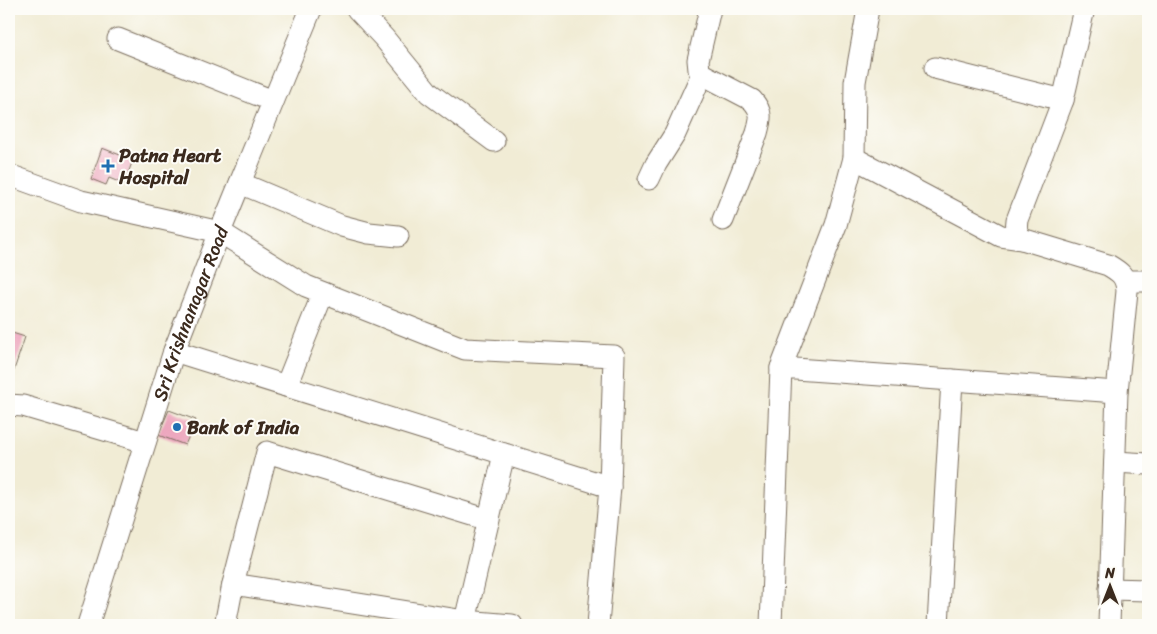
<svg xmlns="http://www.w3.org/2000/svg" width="1157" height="634" font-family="Sriracha,sans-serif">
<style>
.building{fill:#eb9eb8}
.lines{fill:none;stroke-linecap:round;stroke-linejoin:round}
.minor-casing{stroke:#7b6e5e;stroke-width:23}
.minor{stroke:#fff;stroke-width:21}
.poi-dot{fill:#1f6fb2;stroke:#fdfcf7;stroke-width:2}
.labels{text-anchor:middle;stroke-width:4;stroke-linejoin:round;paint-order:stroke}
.poi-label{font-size:19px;font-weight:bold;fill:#3b2a1e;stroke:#fdfcf7;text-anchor:start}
.street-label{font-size:19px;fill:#3b2a1e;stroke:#fdfcf7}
</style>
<rect width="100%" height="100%" fill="#fdfcf7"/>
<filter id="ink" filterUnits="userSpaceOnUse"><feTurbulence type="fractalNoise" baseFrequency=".02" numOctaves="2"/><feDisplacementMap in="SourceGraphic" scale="10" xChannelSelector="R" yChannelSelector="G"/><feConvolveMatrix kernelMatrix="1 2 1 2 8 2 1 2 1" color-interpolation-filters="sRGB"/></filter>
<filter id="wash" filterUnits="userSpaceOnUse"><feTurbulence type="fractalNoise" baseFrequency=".0096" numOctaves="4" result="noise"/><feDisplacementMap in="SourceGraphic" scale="20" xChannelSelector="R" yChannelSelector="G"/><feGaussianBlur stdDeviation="1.12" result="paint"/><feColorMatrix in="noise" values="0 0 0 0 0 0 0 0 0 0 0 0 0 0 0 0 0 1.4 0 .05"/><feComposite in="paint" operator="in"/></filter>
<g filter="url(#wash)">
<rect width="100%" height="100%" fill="#f1ecd5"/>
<g id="blocks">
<path class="building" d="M102 148 133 160 124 184 109 178 106 185 91 179Z
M9 332 25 337 9 385Z
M169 410 196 420 185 445 158 435Z"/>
</g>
</g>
<g filter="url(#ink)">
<use href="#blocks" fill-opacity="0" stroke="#7b6e5e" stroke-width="1"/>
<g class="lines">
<g class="minor-casing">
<g id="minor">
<path d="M357 9 384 38 429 93 494 141"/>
<path d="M710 9 698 60 699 70 702 74 752 100C763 112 761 119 757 133L723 220"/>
<path d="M1084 9 1063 100 1017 220C1016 228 1016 233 1022 239L1108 265C1120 272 1126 276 1127 291L1117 392 1109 625"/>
<path d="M118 39 273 101"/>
<path d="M935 68 1063 100"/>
<path d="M854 158 1001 236 1022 239"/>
<path d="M9 175 81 201 220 232 306 286 465 349 614 356 610 487 598 625"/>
<path d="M649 179 656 164 675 134 702 74"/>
<path d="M240 183 342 226 369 233 398 236"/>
<path d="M1126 281H1148"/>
<path d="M174 351 610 487"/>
<path d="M781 368 836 225 854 158 855 82 868 9"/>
<path d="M952 380 1117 392"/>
<path d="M286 386 323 293"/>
<path d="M9 405 23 406 145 442"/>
<path d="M1115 462 1148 464"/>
<path d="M233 584 465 621 512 625"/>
<path d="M1110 589 1148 590"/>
<path d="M465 621 504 454"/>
<path id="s1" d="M88 625 174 351 220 232 311 9"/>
<path d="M225 625 233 584 267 452 489 520"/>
<path d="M771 625 781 368 952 380 938 625"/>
</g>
</g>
<use href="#minor" class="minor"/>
</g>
</g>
<g class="poi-dot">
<path d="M105.5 158.5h5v5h5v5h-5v5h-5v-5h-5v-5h5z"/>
<circle cx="177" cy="427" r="5"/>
</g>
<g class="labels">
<g class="poi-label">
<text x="119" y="162">Patna Heart<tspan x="119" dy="22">Hospital</tspan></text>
<text x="187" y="434">Bank of India</text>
</g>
<g class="street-label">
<text dy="7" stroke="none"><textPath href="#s1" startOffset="328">Sri Krishnanagar Road</textPath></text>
</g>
</g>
<rect width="1157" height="634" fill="none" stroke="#fdfcf7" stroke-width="30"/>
<g transform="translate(1110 586)" stroke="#fdfcf7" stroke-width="4" paint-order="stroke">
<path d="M0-4L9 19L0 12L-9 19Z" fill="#3b2a1e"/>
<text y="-8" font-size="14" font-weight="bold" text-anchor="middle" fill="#3b2a1e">N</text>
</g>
</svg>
